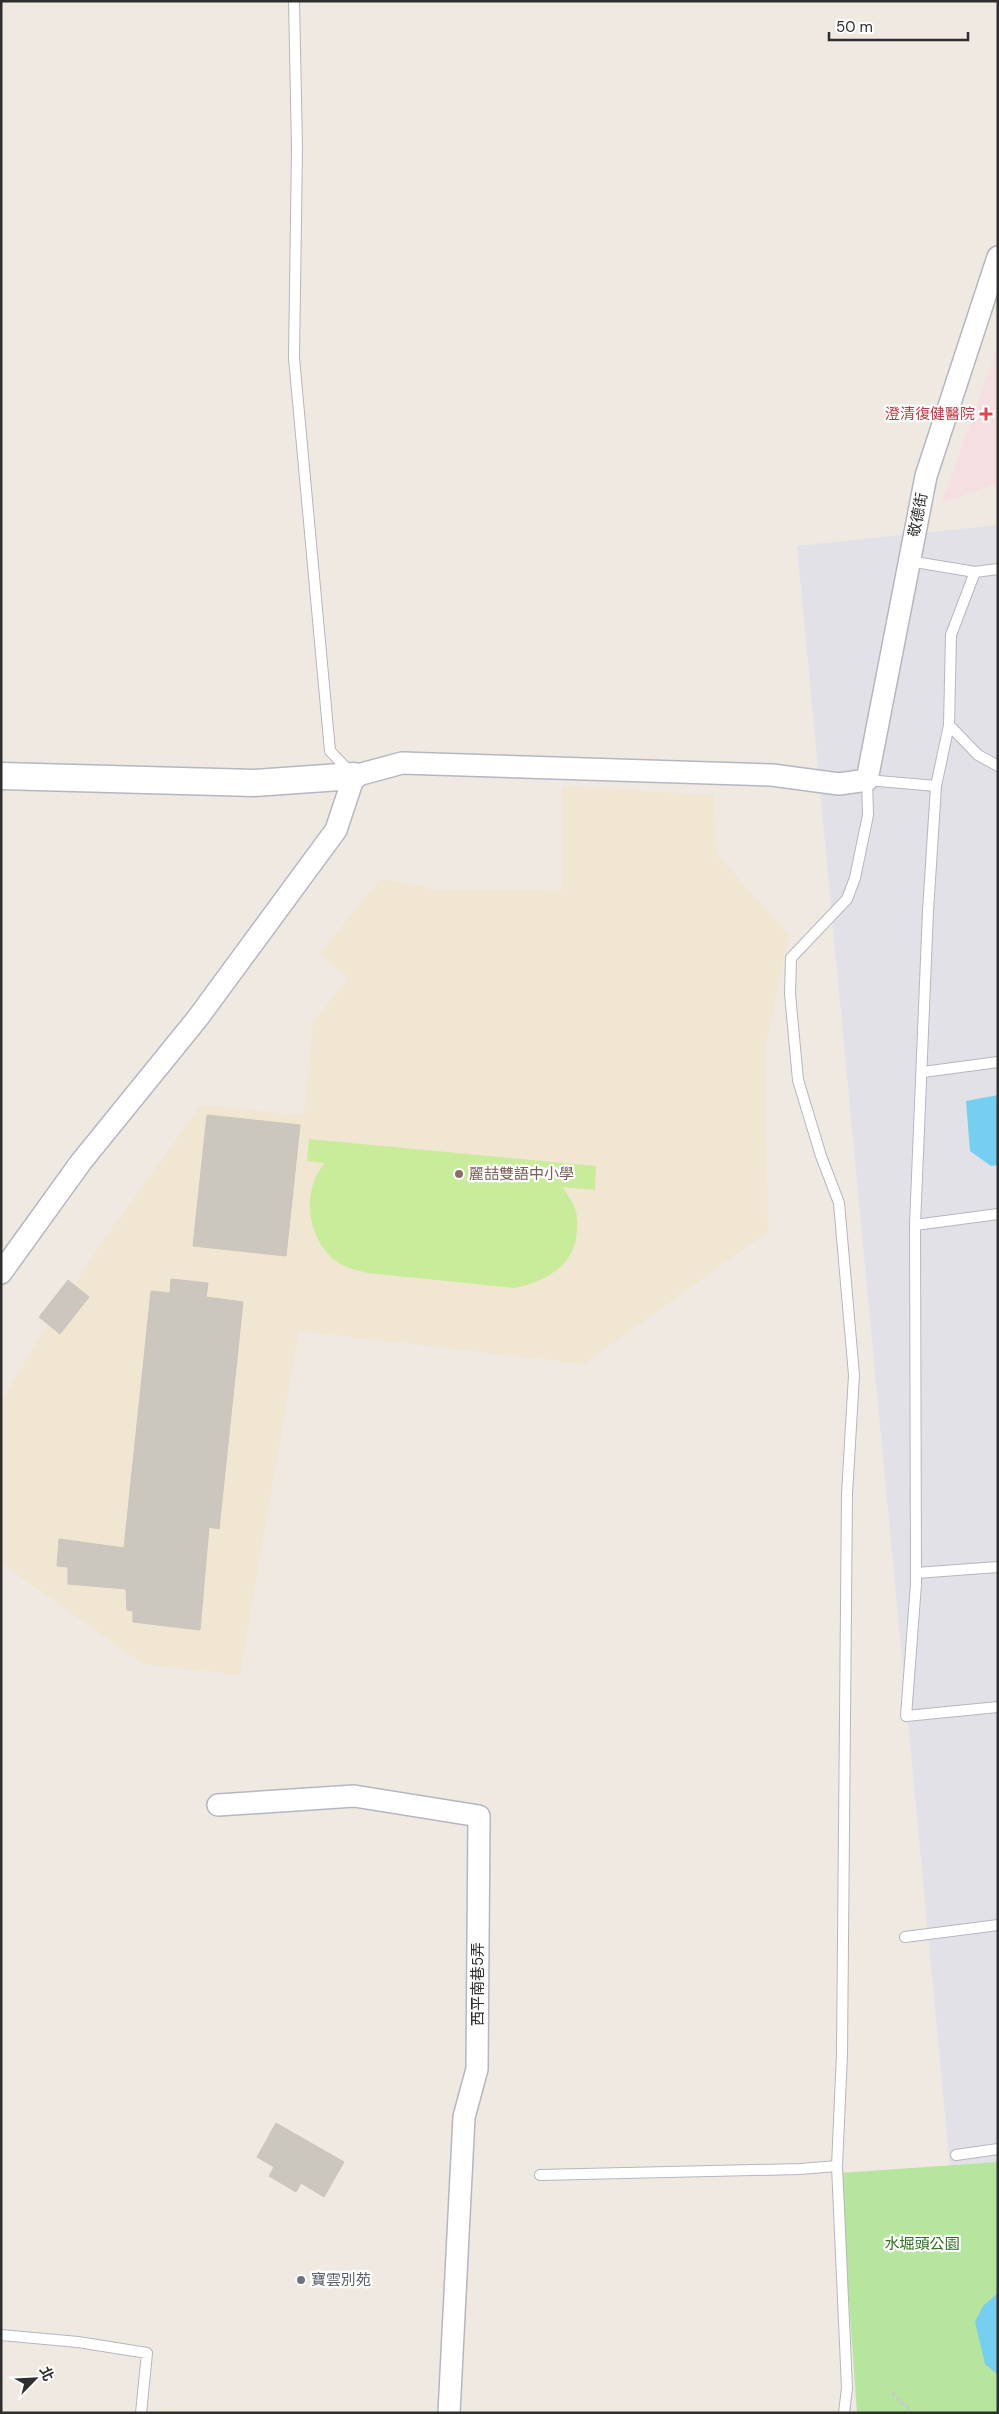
<svg xmlns="http://www.w3.org/2000/svg" width="999" height="2414" font-family="'DM Sans','Noto Sans TC',sans-serif">
<style>
.industrial{fill:#e3e1e8}
.education{fill:#f0e6d1}
.medical{fill:#f5dfe0}
.green{fill:#b6e59e}
.pitch{fill:#c9ec9a}
.water{fill:#75cff0}
.building{fill:#cbc7bf;stroke:#cbc5ba}
.lines{fill:none;stroke-linecap:round;stroke-linejoin:round}
.service-casing{stroke:#b4b7c1;stroke-width:12}
.minor-casing{stroke:#b4b7c1;stroke-width:24}
.tertiary-casing{stroke:#b4b7c1;stroke-width:29}
.path{stroke:#c9c9c9;stroke-width:3;stroke-dasharray:4 2.5;stroke-linecap:butt}
.service{stroke:#fff;stroke-width:10}
.minor{stroke:#fff;stroke-width:21}
.tertiary{stroke:#fff;stroke-width:26}
.health-dot{fill:#e0444e;stroke:#fff;stroke-width:2}
.education-dot{fill:#8d6e63;stroke:#fff;stroke-width:2}
.worship-dot{fill:#6b7280;stroke:#fff;stroke-width:2}
.labels{text-anchor:middle;stroke-width:4.5;stroke-linejoin:round;paint-order:stroke}
.health-label{font-size:15px;fill:#be3a42;stroke:#fff;text-anchor:end}
.street-label{font-size:15px;fill:#2e2e2e;stroke:#fff}
.education-label{font-size:15px;fill:#785e54;stroke:#fff;text-anchor:start}
.park-label{font-size:15px;fill:#2c6e1b;stroke:#fff}
.worship-label{font-size:15px;fill:#5b616d;stroke:#fff;text-anchor:start}
</style>
<rect width="100%" height="100%" fill="#efe9e1"/>
<path class="industrial" d="M998 525V2163L950 2167 797 546Z"/>
<path class="education" d="M563 786 714 795 717 854 789 935 765 1050 768 1232 584 1364 299 1331 240 1675 143 1664 1 1563V1402L45 1329 98 1248 201 1105 304 1115 313 1023 348 978 320 954 381 878 436 890 563 889Z"/>
<path class="medical" d="M998 346V483L942 503Z"/>
<path class="green" d="M998 2162V2413H857L840 2173Z"/>
<path class="pitch" d="M309 1139 596 1166 595 1190 563 1187C566 1193 570 1198 573 1204 577 1212 578 1222 577 1230 576 1266 544 1282 514 1288L368 1273C355 1270 342 1267 332 1258 306 1235 302 1188 325 1163L307 1161Z"/>
<path class="water" d="M998 1095V1165L991 1166 970 1151 966 1101Z
M998 2293V2375L985 2364 975 2322 983 2306Z"/>
<path class="building" d="M207 1115 300 1125 286 1256 193 1246Z
M171 1279 208 1283 206 1297 243 1302 219 1529 209 1527 200 1630 133 1622V1611L127 1610 126 1589 68 1584V1567L57 1566 59 1539 124 1548 151 1291 170 1293Z
M68 1280 89 1297 60 1334 39 1317Z
M276 2123 344 2162 324 2197 301 2183 296 2192 269 2176 274 2167 257 2157Z"/>
<g class="lines">
<g class="service-casing">
<path id="service" d="M294 1 297 148 294 358 330 751 351 773
M909 561 975 572 998 569
M975 572 951 635 949 725 978 755 998 766
M936 786 949 725
M923 1072 998 1062
M915 1225 998 1214
M916 1573 998 1567
M905 1937 998 1925
M956 2155 998 2149
M540 2175 800 2169 837 2166
M1 2335 78 2342 147 2353 141 2413
M844 2413 847 2388 837 2166 842 2054 847 1494 854 1375 839 1203 821 1156 798 1080 790 994 791 958 847 899 855 878 868 815 867 780 936 786 928 911 915 1225 916 1584 906 1716 998 1707"/>
</g>
<g class="minor-casing">
<path id="minor" d="M1 1273 81 1162 197 1019 336 830 354 776 402 763 772 775 839 784 867 780 926 476 998 257
M218 1805 354 1796 479 1816 477 2069 464 2117 449 2413"/>
</g>
<g class="tertiary-casing">
<path id="tertiary" d="M1 776 254 783 354 776"/>
</g>
<path class="path" d="M892 2393 913 2413"/>
<use href="#service" class="service"/>
<use href="#minor" class="minor"/>
<use href="#tertiary" class="tertiary"/>
</g>
<path class="health-dot" d="M983.5 406.5h5v5h5v5h-5v5h-5v-5h-5v-5h5z"/>
<circle class="education-dot" cx="459" cy="1174" r="5"/>
<circle class="worship-dot" cx="301" cy="2280" r="5"/>
<g class="labels">
<g class="health-label">
<text x="975" y="419">澄清復健醫院</text>
</g>
<g class="street-label">
<text transform="translate(918 515) rotate(-79)" y="5">敬德街</text>
<text transform="translate(478 1984) rotate(-90)" y="5">西平南巷5弄</text>
</g>
<g class="education-label">
<text x="469" y="1179">麗喆雙語中小學</text>
</g>
<g class="park-label">
<text x="922" y="2249">水堀頭公園</text>
</g>
<g class="worship-label">
<text x="311" y="2285">寶雲別苑</text>
</g>
</g>
<rect width="999" height="2414" fill="none" stroke="#2e2e2e" stroke-width="5"/>
<g transform="translate(35 2379) rotate(66)" stroke="#ffffff" stroke-width="4" paint-order="stroke">
<path d="M0-4L9 19L0 12L-9 19Z" fill="#2e2e2e"/>
<text y="-8" font-size="14" font-weight="bold" text-anchor="middle" fill="#2e2e2e">北</text>
</g>
<path d="M829 32v8h139v-8" fill="none" stroke="#2e2e2e" stroke-width="2.5"/>
<text x="836" y="32" font-size="15" fill="#2e2e2e" stroke="#ffffff" stroke-width="4" paint-order="stroke">50 m</text>
</svg>
